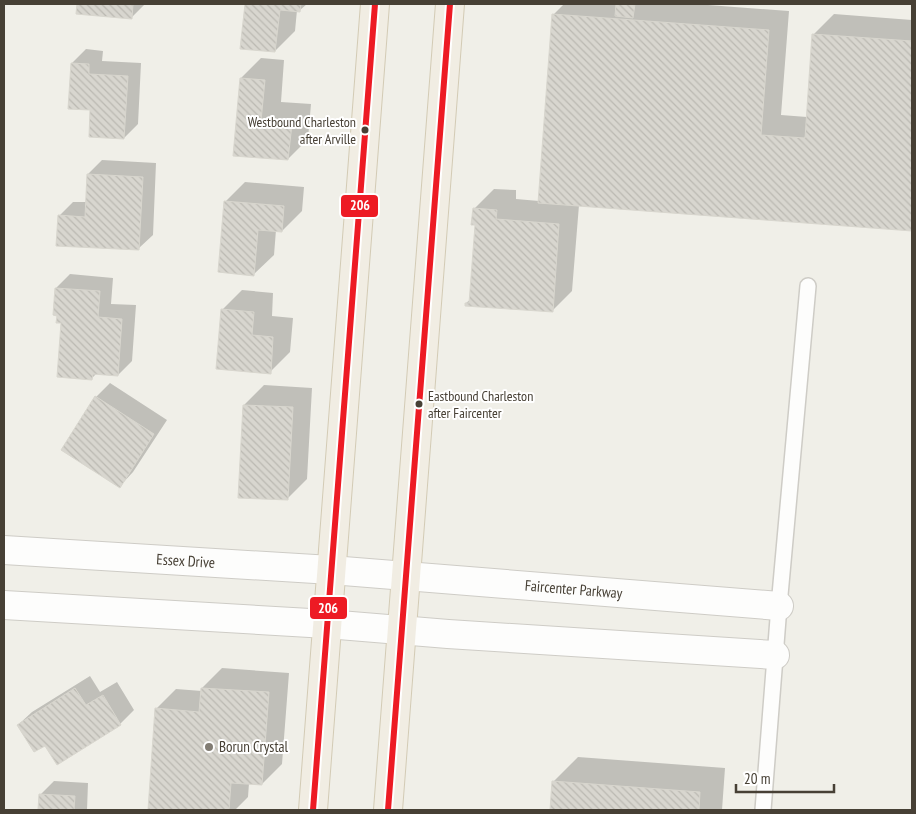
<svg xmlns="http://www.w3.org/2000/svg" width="916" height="814" font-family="'PT Sans Narrow',sans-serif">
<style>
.shadow{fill:#0003}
.building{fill:url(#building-back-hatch);stroke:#d8d6ce}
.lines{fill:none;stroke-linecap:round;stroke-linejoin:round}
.lane-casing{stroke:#ceccc6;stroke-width:18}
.street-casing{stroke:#ceccc6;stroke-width:30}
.primary-casing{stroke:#d3cbb5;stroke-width:30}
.lane{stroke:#fdfdfc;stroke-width:15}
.street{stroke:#fdfdfc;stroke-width:28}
.primary{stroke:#f1ede3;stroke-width:28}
.bus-1-casing{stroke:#fff;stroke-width:10}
.bus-1{stroke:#ed1b24;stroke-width:6}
.bus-dot{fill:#474035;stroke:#fff;stroke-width:2}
.poi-dot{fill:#827d74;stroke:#fff;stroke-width:2}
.labels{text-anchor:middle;stroke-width:4;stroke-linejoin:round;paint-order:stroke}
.bus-label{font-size:14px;fill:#474035;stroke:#fff;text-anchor:end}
.street-label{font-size:15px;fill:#474035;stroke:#fff}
.poi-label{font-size:15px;fill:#474035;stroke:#fff;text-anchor:start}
.line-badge{stroke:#fff;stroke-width:2}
.badge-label{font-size:14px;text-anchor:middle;font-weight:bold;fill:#fff}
</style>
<defs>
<pattern id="building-back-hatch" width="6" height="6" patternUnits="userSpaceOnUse" patternTransform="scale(1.25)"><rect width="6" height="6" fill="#d8d6cf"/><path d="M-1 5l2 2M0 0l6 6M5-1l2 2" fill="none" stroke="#bbb9b2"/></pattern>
</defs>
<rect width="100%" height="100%" fill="#f0efe8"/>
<path class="shadow" d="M78 4H145L131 18 77 13Z
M246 4H307L300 10H297L295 31 275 51 242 48Z
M564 4H695L789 11 781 115 807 117 814 34 834 14 912 20V229L579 205 572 291 552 311 466 303 471 299 476 224 474 209 494 189 516 190V199L539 201 553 15Z
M86 49 103 51 102 61 141 63 138 124 124 138 92 109 72 63Z
M261 58 284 60 281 102 311 104 308 139 288 159 234 155 241 78Z
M102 160 156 163 153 235 139 248 59 216 73 202H87L88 174Z
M245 182 304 187 302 211 282 231 276 230 274 255 254 274 225 202Z
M70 274 113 278 111 304 136 305 132 361 118 375 97 373 92 378 62 322 56 288Z
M242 290 273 293 272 316 293 318 290 352 270 372 222 310Z
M110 383 167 420 133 472 120 486 62 449 96 397Z
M264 385 312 388 307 479 287 499 244 405Z
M222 668 289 673 282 764 262 784 249 783 248 797 235 810H149L156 709 176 689 202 691V688Z
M90 676 100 692 117 682 134 710 120 724 45 744 18 725 32 712Z
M578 757 725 768 722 810H551L553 782Z
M54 781 88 783 87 810H39L40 795Z"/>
<path class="building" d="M77 4H133L132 19 76 14Z
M245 4H301L300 12 280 10 275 52 240 49Z
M616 4H635L633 18 615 16Z
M552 14 769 30 761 135 805 138 812 34 912 41V231L538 203Z
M71 63 89 64V74L128 76 124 139 89 137 90 110 68 109Z
M240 78 265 80 261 121 292 124 288 160 233 156Z
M87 174 143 177 139 250 56 246 58 215 85 217Z
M224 201 284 206 282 232 258 230 254 276 218 272Z
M473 208 497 210 496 219 559 224 553 312 465 306V303H469L475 225H471Z
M55 288 100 291 98 317 122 319 118 376 93 374 92 380 57 377 61 323H56L57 316 53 315Z
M221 309 254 312 252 335 273 337 271 374 216 369Z
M95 396 154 434 120 488 61 450Z
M243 405 293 407 288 500 238 498Z
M75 688 86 705 103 695 121 725 57 765 45 746 34 752 17 725Z
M201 688 269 692 262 785 231 783 229 810H148L155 708 199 712Z
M552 781 700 792 699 810H550Z
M39 794 75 796 74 810H38Z"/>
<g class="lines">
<g class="lane-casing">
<path id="lane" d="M763 810 779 606 808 286"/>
</g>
<g class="street-casing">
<g id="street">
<path id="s1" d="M4 550 331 570 779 606"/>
<path d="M4 605 327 624 448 634 775 655"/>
</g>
</g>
<g class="primary-casing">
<path id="primary" d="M313 810 375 4
M388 810 450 4"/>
</g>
<use href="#lane" class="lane"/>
<use href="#street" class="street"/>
<use href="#primary" class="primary"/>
<g class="bus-1-casing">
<path id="bus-1" d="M313 810 375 4
M388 810 450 4"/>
</g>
<use href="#bus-1" class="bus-1"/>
</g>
<g class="bus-dot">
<circle cx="365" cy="130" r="4.5"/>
<circle cx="419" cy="404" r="4.5"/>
</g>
<circle class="poi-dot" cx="209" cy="747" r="5"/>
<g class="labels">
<g class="bus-label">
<text x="356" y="127">Westbound Charleston<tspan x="356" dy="17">after Arville</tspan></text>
<text x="428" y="401" text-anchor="start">Eastbound Charleston<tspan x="428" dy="17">after Faircenter</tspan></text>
</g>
<g class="street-label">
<text dy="5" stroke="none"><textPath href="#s1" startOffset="182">Essex Drive</textPath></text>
<text dy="5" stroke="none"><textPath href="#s1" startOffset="571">Faircenter Parkway</textPath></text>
</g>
<g class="poi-label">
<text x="219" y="752">Borun Crystal</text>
</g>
</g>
<g class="line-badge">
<rect x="340" y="194" width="39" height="24" rx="5" fill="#ed1b24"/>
<rect x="309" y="596" width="39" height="24" rx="5" fill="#ed1b24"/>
</g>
<g class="badge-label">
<text x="360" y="210">206</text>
<text x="328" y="613">206</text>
</g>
<rect width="916" height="814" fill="none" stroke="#474035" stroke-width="10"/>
<path d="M736 784v8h98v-8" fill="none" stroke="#474035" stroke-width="2.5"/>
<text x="744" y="784" font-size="15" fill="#474035" stroke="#ffffff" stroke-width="4" paint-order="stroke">20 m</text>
</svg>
